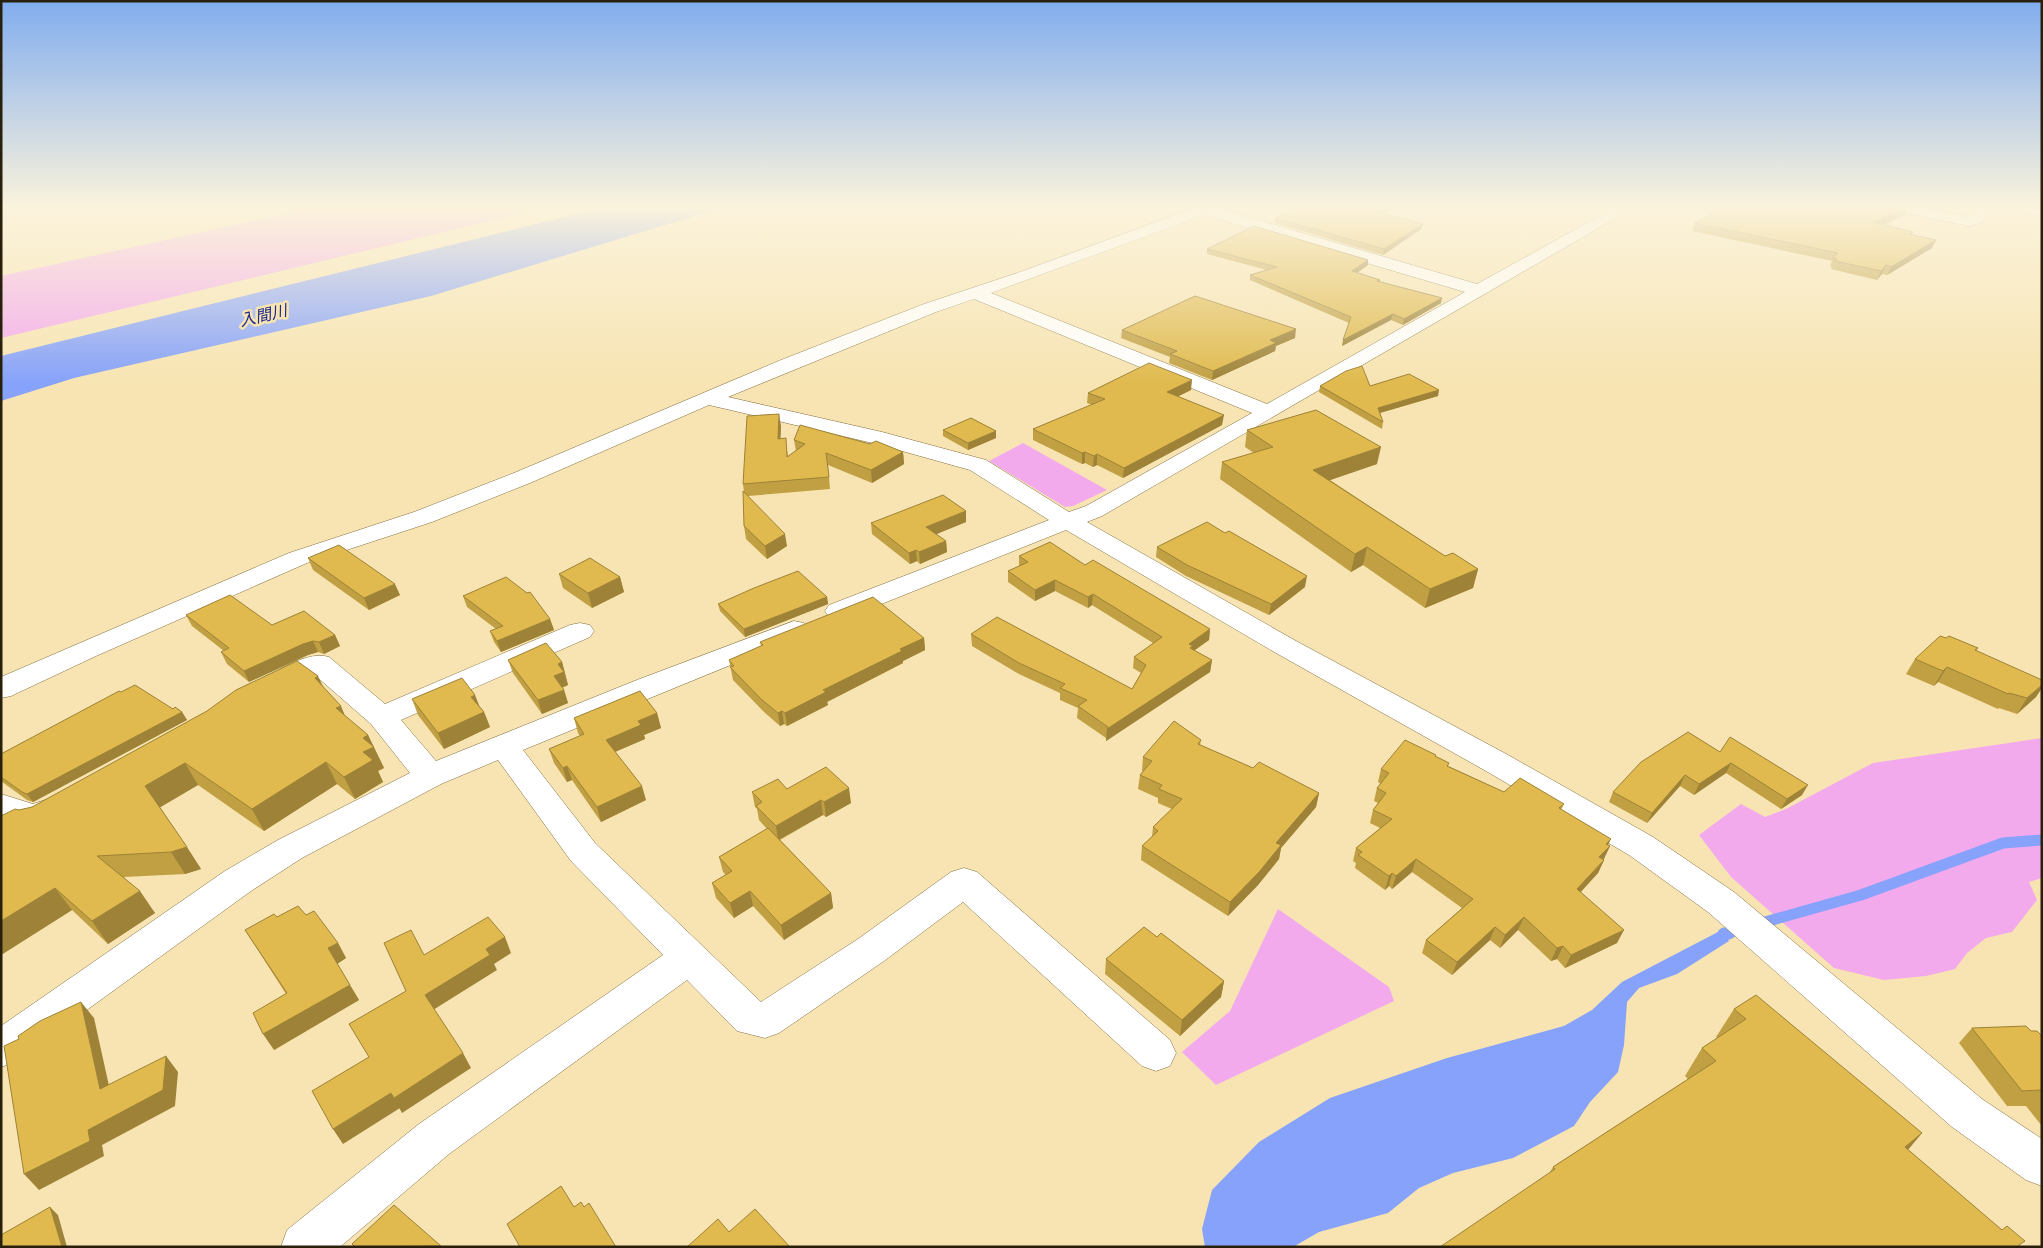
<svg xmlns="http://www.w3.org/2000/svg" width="2043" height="1248" font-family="'Space Grotesk','Noto Sans JP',sans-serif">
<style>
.green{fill:#f3aaed}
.water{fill:#86a2fa}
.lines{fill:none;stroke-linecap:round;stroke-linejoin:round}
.stream-far1{stroke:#86a2fa;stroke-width:11}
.stream{stroke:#86a2fa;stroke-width:13}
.street-casing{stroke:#827042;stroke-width:1}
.street{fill:#fff;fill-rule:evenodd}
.wall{fill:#c1a043}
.shaded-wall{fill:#9d8237}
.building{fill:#e0ba4e;stroke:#9d8237}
.labels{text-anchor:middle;stroke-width:5;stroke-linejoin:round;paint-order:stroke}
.far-water-label{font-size:16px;font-style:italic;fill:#1e2a8d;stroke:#f7e4b2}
</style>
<rect width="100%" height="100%" fill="#f7e4b2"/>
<path class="green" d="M312 208H544L1 338V276Z
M1023 443 1107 490 1073 506 1065 507 989 461Z
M2042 738V878L2029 882 2037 900 2012 932 1986 938 1967 953 1955 969 1926 976 1884 980 1834 968 1731 877 1699 835 1741 804 1765 817 1786 809 1873 763Z
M1278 909 1389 987 1394 1001 1216 1085 1182 1052 1230 1011Z"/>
<path class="water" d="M601 208H721L431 296 74 378 1 401V356Z
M1718 932 1724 934 1729 941 1677 974 1639 988 1627 1002 1624 1045 1618 1072 1590 1102 1574 1126 1513 1158 1453 1173 1419 1188 1388 1213 1319 1232 1293 1247H1205L1202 1229 1212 1190 1259 1142 1330 1098 1447 1058 1564 1026 1592 1010 1622 982Z"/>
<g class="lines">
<path class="stream-far1" d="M1758 924 1861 895 2003 843 2042 840
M1725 934 1741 929"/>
<path class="stream" d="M1724 934 1729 933"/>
<g class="street-casing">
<path id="street" d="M1194 208H1217L1477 284 1614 208H1633L1102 516 1087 522 1296 641 1508 755 1653 837 1734 892 1982 1099 2042 1139V1186L2026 1180 1952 1127 1708 912 1629 855 1486 771 1276 653 1066 530 849 617 839 619 829 617 825 611 829 605 1049 520 970 470 877 444 709 405 530 483 432 522 307 563 96 656 11 696 1 698V677L289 553 414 512 514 473 781 360 924 304 1023 271ZM1204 215 1465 292 1267 404 991 293ZM974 299 1252 413 1086 506 1069 512 986 460 882 432 728 397 936 312Z
M1893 208H1924L1969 217 1976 208H1991L1981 223 1969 226 1900 212Z
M2013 208 2042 209V217L2015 211Z
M794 621 804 623 808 629 804 635 523 750 595 843 761 1002 858 939 951 872 964 868 977 872 1170 1040 1176 1053 1170 1066 1156 1071 1142 1066 963 902 884 961 779 1033 765 1038 737 1031 687 980 449 1154 340 1247H281L287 1230 419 1124 663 955 571 861 498 760 441 784 302 858 251 891 15 1062 1 1067V1026L225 871 278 840 410 773 371 724 316 676C299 684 283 696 265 691L260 684 265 677C284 668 308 651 329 657L385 704 570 625 580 623 590 625 594 631 590 637 401 720 436 761 637 680Z
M1 794 33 804 48 799 60 802 65 811 60 820 35 830 1 818Z"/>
</g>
<use href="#street" class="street"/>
</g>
<path class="wall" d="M1301 208H1396L1383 214 1423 224 1421 229 1383 255 1275 223V218Z
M1719 208H1907L1905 215 1883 225 1913 232 1912 234 1932 248 1887 275 1882 274 1877 280 1831 269 1832 267 1830 266 1832 261 1692 231 1695 223 1718 209Z
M1207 249 1368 260V265L1357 273 1380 280V282L1441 303 1403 325 1391 320 1342 346 1349 323 1250 280V275L1267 270 1207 254Z
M1122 330 1295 338 1276 346 1275 351 1212 380 1169 363 1170 357 1121 338Z
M1320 386H1370L1438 396 1380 413 1383 422 1382 429 1319 392Z
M1191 390 1178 396 1222 425 1123 478 1097 465 1093 467 1085 463 1082 464 1033 440V429L1092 405 1087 403 1088 393Z
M781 426 780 439 787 450 788 456 796 451 794 440 870 444 903 452 904 464 872 483 828 465 830 489 748 496 787 546 767 559 746 539 744 526V492L743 484Z
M943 430 996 438 968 450 943 436Z
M1247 430 1377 464 1330 480 1445 556 1478 569 1473 588 1425 608 1363 565 1351 572 1220 479 1222 462 1254 453 1245 447Z
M966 511V522L936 534 946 541 947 552 920 564 917 561 910 564 872 534 871 523Z
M1157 547 1305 587 1269 615 1186 576 1156 557Z
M1019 556 1085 565 1210 629 1209 640 1194 651 1212 660 1210 672 1106 741V738L1077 718 1078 708 1060 700V693L1019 674 972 646 971 634 1132 689 1141 673 1133 668 1134 657 1153 643 1092 605 1088 608 1055 591 1035 601 1008 582V571L1019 566Z
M308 558 400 595 369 610 313 570Z
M559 574 620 577 624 592 592 608 563 588Z
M463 596 550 619 554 630 501 652 494 642 490 631 496 629 467 607Z
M827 597 828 604 745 637 720 611 718 604Z
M186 615 272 625 335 635 340 646 324 654 318 652 308 655 249 682 227 664 221 652 224 651 192 626Z
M924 638 925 650 903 661V663L827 702 828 705 787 726 784 724 780 726 764 712 733 680 729 660 761 646 760 642Z
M1946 638 1978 648 1976 651 2036 697 2017 714 1999 708 1998 709 1938 682 1934 686 1906 674 1915 659Z
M508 660 562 662 568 685 562 688 564 690 568 703 542 714 513 673Z
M324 689 345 716 368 735 384 768 378 771 383 782 355 799 337 784 264 831 198 785 160 807 201 869 185 874 124 877 155 913 108 944 72 910 1 955V816L19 810 32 807Z
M121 692 182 712 187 720 33 802 27 800 1 781V754Z
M412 699 480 707 484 712 490 727 444 749 418 715Z
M657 713 661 728 644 735 645 739 615 752 646 800 601 822 572 780 567 782 554 763 549 749 580 736 578 733 574 718Z
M1201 740 1200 745 1253 768 1319 793 1316 807 1281 848 1279 859 1258 885 1228 916 1141 860 1142 846 1152 837 1153 827 1172 809 1158 803V798L1138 789 1140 775 1143 771H1142L1143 757Z
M1720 752 1802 795 1781 809 1726 773 1694 795 1680 786 1647 823 1609 802 1613 792Z
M1436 757 1449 763 1448 766 1504 792 1564 804 1561 810 1610 846 1603 859 1604 860 1598 873 1581 892 1617 943 1565 968 1557 959 1551 961 1518 930 1500 948 1490 940 1452 975 1422 953 1426 940 1462 908 1412 872 1392 889 1389 886 1385 890 1355 868 1356 863 1353 861 1356 848 1380 828 1370 823 1373 810 1378 803 1374 801 1377 788 1381 784 1378 782 1381 769Z
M787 789 851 803 826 817 823 815 780 840 831 893 833 908 784 940 753 906 734 918 716 898 712 883 726 875 723 872 719 857 767 829 759 820 757 809 755 807 752 792Z
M306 915 338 943 346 958 337 964 359 1000 274 1050 286 994 245 930Z
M1157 937 1224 981 1221 997 1180 1036 1105 974 1106 959Z
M1734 1009 1922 1133 1908 1150 2019 1245 1550 1172 1553 1167 1688 1079 1685 1076 1702 1048 1717 1038 1716 1037Z
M1972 1028 2031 1031 2042 1036V1126L2026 1106H2007L1959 1043Z"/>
<path class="shaded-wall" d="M1385 208H1396L1375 217 1376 212Z
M1905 208H1907L1905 215 1869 231 1873 222Z
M1423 224 1421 229 1383 255 1384 249Z
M1936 240 1932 248 1887 275 1891 267Z
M1368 260V265L1351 277 1352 271Z
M1886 265 1882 274 1877 280 1881 271Z
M1442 298 1441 303 1403 325 1404 319Z
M1393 314 1391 320 1342 346 1343 340Z
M1296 329 1295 338 1276 346 1275 351 1212 380 1213 371 1270 340Z
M1192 380 1191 390 1167 402V392Z
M1439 390 1438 396 1376 414 1378 408Z
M779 414 781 426 780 451 778 439Z
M1224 415 1222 425 1123 478 1124 468Z
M996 431V438L968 450V443Z
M1381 447 1377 464 1310 487 1313 470Z
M903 452 904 464 872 483 871 470Z
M1085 452V463L1082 464V453Z
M1097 454V465L1093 467 1094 456Z
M966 511V522L927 538 926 527Z
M785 534 787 546 767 559 765 546Z
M946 541 947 552 920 564 919 552Z
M1367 547 1363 565 1351 572 1355 554Z
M916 550 917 561 910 564 909 553Z
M1478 569 1473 588 1425 608 1430 589Z
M1307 576 1305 587 1269 615 1271 604Z
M620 577 624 592 592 608 588 593Z
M1055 580V591L1035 601V590Z
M395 584 400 595 369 610 364 598Z
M1093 594 1092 605 1088 608V597Z
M827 597 828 604 745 637 744 629Z
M550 619 554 630 501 652 497 641Z
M1210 629 1209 640 1193 651 1192 658 1189 644Z
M335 635 340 646 324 654 319 642Z
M924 638 925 650 903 661V663L827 702 828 705 787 726 785 713 823 690 900 649Z
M313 641 318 652 308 655 249 682 244 671 303 644Z
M1212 660 1210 672 1106 741 1107 729Z
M562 662 568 685 558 689 554 676 558 664Z
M1947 667 1938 682 1934 686 1943 671Z
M318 676 328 697 315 678Z
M2042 685V688L2036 697 2017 714 2027 698Z
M564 690 568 703 542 714 538 700Z
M475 695 481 710 471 697Z
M341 706 350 728 336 708Z
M782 711 784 724 780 726 778 713Z
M182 712 187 720 33 802 27 794Z
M484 712 490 727 444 749 438 733Z
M657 713 661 728 644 735 645 739 610 754 606 740 638 721Z
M368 735 384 768 378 771 383 782 355 799 344 777 363 738Z
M326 762 337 784 264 831 252 809Z
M185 763 198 785 159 808 145 786Z
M1731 763 1726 773 1694 795 1699 784Z
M567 766 572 780 567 782 563 768Z
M1685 775 1680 786 1647 823 1652 813Z
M1808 785 1802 795 1781 809 1787 799Z
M642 786 646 800 601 822 597 807Z
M849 788 851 803 826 817 824 802Z
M1319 793 1316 807 1281 848 1279 859 1258 885 1228 916 1230 902 1276 843Z
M821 800 823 815 778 840 776 826Z
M1611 839 1606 849 1610 846 1604 859 1593 870 1599 857 1606 844Z
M187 847 201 869 185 874 171 852Z
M1416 859 1412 872 1392 889 1396 876Z
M1604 860 1598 873 1571 902 1577 889Z
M1392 873 1389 886 1385 890 1389 876Z
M55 888 72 910 1 955V921Z
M140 891 155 913 108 944 92 921Z
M750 891 753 906 734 918 730 903Z
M831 893 833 908 784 940 781 925Z
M1524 917 1518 930 1500 948 1505 935Z
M1495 927 1490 940 1452 975 1457 962Z
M1624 930 1617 943 1565 968 1571 955Z
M505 937 511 953 494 964 497 970 433 1010 425 995 486 949Z
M338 943 346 958 337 964 328 948Z
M1563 946 1557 959 1551 961 1557 948Z
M1224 981 1221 997 1180 1036 1182 1020Z
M350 985 359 1000 274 1050 263 1034Z
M81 1002 94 1018 113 1104 100 1089Z
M463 1053 471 1068 402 1113 394 1098Z
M166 1056 178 1072 175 1106 102 1145 104 1156 39 1190 24 1174 88 1130Z
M391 1093 400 1108 343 1144 333 1129Z
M1922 1133 1898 1161 1905 1147Z
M50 1207 58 1215 67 1247H62Z"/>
<path class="building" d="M1301 208H1385L1376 212 1423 224 1384 249 1275 218Z
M1720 208H1905L1873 222 1913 232 1909 234 1936 240 1891 267 1886 265 1881 271 1835 261 1837 259 1833 258 1838 253 1695 223Z
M1254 226 1368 260 1352 271 1380 280 1377 281 1442 298 1404 319 1393 314 1343 340 1351 317 1250 275 1277 267 1207 249Z
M1195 296 1296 329 1270 340 1276 343 1213 371 1170 354 1177 351 1122 330Z
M1149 363 1192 380 1167 392 1224 415 1124 468 1097 454 1094 456 1085 452 1082 453 1033 429 1105 399 1088 393Z
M1362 366 1370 386 1409 374 1439 390 1378 408 1383 422 1320 386 1346 371Z
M1316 410 1381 447 1313 470 1445 556 1453 553 1478 569 1430 589 1367 547 1355 554 1222 462 1273 447 1247 430Z
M779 414 778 439 786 438 787 457 805 444 794 440 800 425 870 444 876 441 903 452 871 470 826 453 829 477 743 484 747 416Z
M971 418 996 431 968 443 943 430Z
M743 491 785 534 765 546 744 526Z
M943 495 966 511 926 527 946 541 919 552 916 550 909 553 871 523Z
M1207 522 1225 533 1229 531 1307 576 1271 604 1187 565 1157 547Z
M1050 542 1085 565 1093 560 1210 629 1189 644 1193 646 1190 648 1212 660 1107 729 1108 727 1078 706 1087 700 1060 688 1065 684 1019 663 971 634 997 617 1132 689 1146 665 1134 657 1162 637 1093 594 1088 597 1055 580 1035 590 1008 571 1028 562 1019 556Z
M339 545 395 584 364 598 308 558Z
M590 558 620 577 588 593 559 574Z
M798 571 827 597 744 629 718 604 754 588Z
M506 577 527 593 530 592 550 619 497 641 490 631 503 626 463 596Z
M230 595 272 625 304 611 335 635 319 642 313 641 303 644 244 671 221 652 229 648 186 615Z
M873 597 924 638 900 649 902 651 823 690 826 692 785 713 782 711 778 713 761 699 730 667 734 666 729 660 763 645 760 642Z
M1940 636 1946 638 1949 636 1978 648 1975 650 2042 680V685L2027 698 2009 693 2008 694 1947 667 1943 671 1915 659Z
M546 643 562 662 558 664 564 672 554 676 564 690 538 700 508 660Z
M297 661 318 676 315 678 341 706 336 708 368 735 363 738 374 747 363 752 373 760 344 777 326 762 252 809 185 763 145 786 187 847 171 852 97 856 140 891 92 921 55 888 1 921V816L15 809 19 810 32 807 207 711 236 690Z
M462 678 475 695 471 697 484 712 438 733 412 699Z
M135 685 173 709 175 707 182 712 27 794 22 792 1 777V754L119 691 121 692Z
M640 691 657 713 638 721 641 725 606 740 642 786 597 807 567 766 563 768 549 749 584 734 574 718Z
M1174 721 1201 740 1198 744 1253 768 1259 762 1319 793 1276 843 1281 845 1260 871 1230 902 1142 846 1158 831 1153 827 1182 799 1159 789 1162 785 1140 775 1152 761 1143 757Z
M1688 732 1720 752 1730 737 1808 785 1787 799 1731 763 1699 784 1685 775 1652 813 1613 792 1641 762Z
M1405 740 1436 755 1435 756 1449 763 1447 766 1504 792 1520 778 1564 804 1559 808 1611 839 1606 844 1610 846 1599 857 1604 860 1577 889 1624 930 1571 955 1563 946 1557 948 1524 917 1505 935 1495 927 1457 962 1426 940 1473 899 1416 859 1396 876 1392 873 1389 876 1358 855 1362 852 1356 848 1392 819 1373 810 1386 793 1377 788 1389 773 1381 769Z
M826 767 849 788 824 802 821 800 776 826 756 806 762 802 752 792 778 779 787 789Z
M768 828 831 893 781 925 750 891 730 903 712 883 732 871 719 857Z
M298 906 306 915 314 911 338 943 328 948 350 985 263 1034 253 1013 287 993 245 930 274 914 277 917Z
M488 917 505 937 486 949 490 955 425 995 463 1053 394 1098 391 1093 333 1129 312 1091 369 1057 349 1024 406 991 384 943 411 930 424 955Z
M1144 927 1157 937 1161 933 1224 981 1182 1020 1106 959Z
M1756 995 1922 1133 1905 1147 2002 1230 2007 1226 2025 1241 2019 1245 2021 1247H1440L1555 1169 1553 1167 1716 1061 1702 1048 1746 1019 1734 1009Z
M81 1002 100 1089 166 1056 163 1090 88 1130 90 1141 24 1174 4 1046 19 1039 18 1036 40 1021Z
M2026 1026 2031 1031H2037L2042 1036V1091L2041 1090 2022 1091 1972 1028Z
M561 1186 574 1207 581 1202 584 1207 589 1203 616 1247H520L507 1224Z
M394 1205 441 1246 355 1247 352 1244Z
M50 1207 62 1247H1V1235Z
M755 1209 790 1247H687L718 1219 729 1232Z"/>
<linearGradient id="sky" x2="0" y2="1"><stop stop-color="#81adef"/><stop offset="0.54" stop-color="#fbf3dc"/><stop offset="1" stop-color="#fbf3dc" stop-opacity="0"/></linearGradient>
<rect width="2043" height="383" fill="url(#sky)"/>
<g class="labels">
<g class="far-water-label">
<text transform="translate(263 315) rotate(-13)" y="6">入間川</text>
</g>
</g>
<rect width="2043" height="1248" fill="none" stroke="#28200d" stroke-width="5"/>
</svg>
